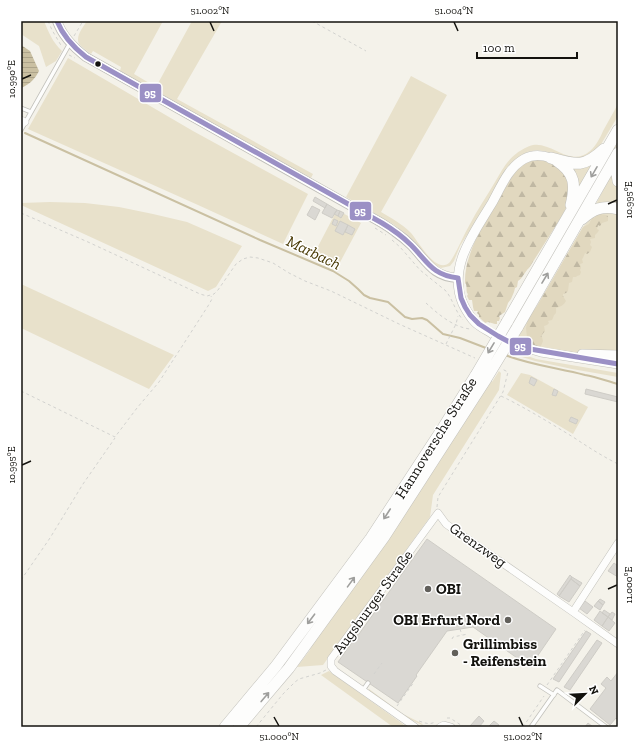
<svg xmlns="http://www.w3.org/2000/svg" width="639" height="748" font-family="'Zilla Slab',serif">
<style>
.green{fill:#e8e1cb}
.forest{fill:url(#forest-firs)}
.water{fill:url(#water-rules)}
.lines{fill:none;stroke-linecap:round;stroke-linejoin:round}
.stream{stroke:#cac0a2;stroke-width:2}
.building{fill:#dad8d3;stroke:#ceccc6}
.service-casing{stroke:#c2c1bb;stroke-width:5}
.minor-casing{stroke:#c2c1bb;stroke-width:8}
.tertiary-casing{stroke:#c2c1bb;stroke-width:10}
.secondary-casing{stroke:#c2c1bb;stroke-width:10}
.trunk-casing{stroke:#c2c1bb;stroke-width:12}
.path{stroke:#d2d2cf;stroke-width:1;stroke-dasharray:3 3;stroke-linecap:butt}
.service{stroke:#fdfdfc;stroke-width:3.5}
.minor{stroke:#fdfdfc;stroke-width:7}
.tertiary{stroke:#fdfdfc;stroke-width:8}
.secondary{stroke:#fdfdfc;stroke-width:9}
.trunk{stroke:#fdfdfc;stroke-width:11}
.trunk-bridge-casing{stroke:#c2c1bb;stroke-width:12;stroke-linecap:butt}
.trunk-bridge{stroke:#fdfdfc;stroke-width:11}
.bus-1-casing{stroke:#fff;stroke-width:8}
.bus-1{stroke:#9b90c5;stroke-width:5}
.oneway{stroke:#9f9f9d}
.ticks{fill:none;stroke:#13120e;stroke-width:1.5}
.bus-dot{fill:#13120e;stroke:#fff;stroke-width:1.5}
.poi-dot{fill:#62605b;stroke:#fff;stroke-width:1.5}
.labels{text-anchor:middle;stroke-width:3;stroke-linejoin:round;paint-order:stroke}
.street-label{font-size:15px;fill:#13120e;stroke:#fff}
.poi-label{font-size:15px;font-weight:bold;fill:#13120e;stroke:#fff;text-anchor:start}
.water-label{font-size:16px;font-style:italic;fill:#483904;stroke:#fff}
.line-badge{stroke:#fff;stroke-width:1.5}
.badge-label{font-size:11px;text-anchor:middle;font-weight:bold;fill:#fff}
.neatline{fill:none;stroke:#13120e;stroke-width:1.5}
.ticks-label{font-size:10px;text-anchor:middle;fill:#13120e}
</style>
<defs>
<pattern id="forest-firs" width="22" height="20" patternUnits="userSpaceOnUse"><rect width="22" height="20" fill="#e1d8bf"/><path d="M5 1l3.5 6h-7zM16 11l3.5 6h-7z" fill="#c0b8a3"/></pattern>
<pattern id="water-rules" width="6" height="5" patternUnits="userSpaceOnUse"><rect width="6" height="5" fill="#cac0a2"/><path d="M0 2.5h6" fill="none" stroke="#ada48a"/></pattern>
</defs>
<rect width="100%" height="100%" fill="#f4f2ea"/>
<path class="green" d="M21 21H44C48 31 53 43 62 51L56 61 46 67 39 46 21 34Z
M87 21H163L134 74 156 87 192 21H222L177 99 313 174 311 178 132 78 120 71 121 67 93 51 91 54C87 51 83 48 80 45 74 38 83 27 87 21Z
M68 58 193 131 308 194 283 244 198 205 28 129Z
M411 76 447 95 381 212C391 218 402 224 410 232 418 240 436 276 450 262 458 250 463 236 470 224 477 210 487 196 495 182 501 172 507 160 517 153 521 150 528 146 533 145 553 142 570 168 590 151 596 146 600 138 603 131 608 122 613 113 618 104V116L597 151 588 158 567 160 548 152 537 150 527 152 516 159 477 220 467 235 460 246 454 261 450 266 441 268 433 264 416 243 393 224 346 197Z
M618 137V144L513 326 510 324Z
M593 164 579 190 569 166Z
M610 177H612L618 188V206L596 204Z
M50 202 85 203 119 207 153 214 187 222 242 246 216 287 208 291 21 205V203Z
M337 210 361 223 337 268 312 258Z
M600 213H618V352C591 352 563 355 537 347 530 346 523 343 516 340L524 323 537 306 583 227 592 217Z
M21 284 174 355 149 389 21 328Z
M511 350 536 359 618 373V377L572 369 535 361 509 353Z
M499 371 501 373 499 390 433 495 430 517 323 665 297 667 310 650 311 645 490 381 492 382Z
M521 373 530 375 588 407 573 434 507 395Z
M329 671 407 727H393L321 675Z
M369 689 403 714 421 723 424 726 409 719 368 690Z"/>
<path class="forest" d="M540 159 550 162 563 170 570 184 569 202 562 216 529 268C525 271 523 278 518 281L517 287 515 288 514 292 511 299 508 303 505 312 499 316 500 318 499 321H497V324H495L488 322 485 323 479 317V315L477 313 478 311H474L473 307 472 300H469L467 296 468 294 467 293C466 290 467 287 466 284L465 283C464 253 486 220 501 195 506 187 511 177 518 169 525 163 531 160 540 159Z
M601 214 607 215 608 217V221L602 223 600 226 598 225 597 229 599 230 598 232 595 235V238L590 239 591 242 590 245 592 247 590 252 587 254 585 253 583 258 582 259 583 263 580 264 581 268 580 270 581 272 580 275 577 276 576 277H573L572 282 569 283 568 291 566 293 563 294V296L566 301C564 305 560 307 556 308 556 311 557 313 554 315L553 318 552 320 548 321 549 323 547 325 544 326 545 331 541 336 542 337 543 341 541 346H539L538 348 533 346 531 344H527L526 343 527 338 526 328 528 319 537 306 583 227 589 224 592 218H594L597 215Z"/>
<path class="water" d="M21 45 30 51 39 71C35 79 30 84 21 88Z"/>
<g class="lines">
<path class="stream" d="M25 133 260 240 333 271 349 281 358 289 364 295 370 298 388 302 405 317 412 319 422 318 427 320 443 334 460 338 486 348
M505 355C531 365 558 368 585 375 596 377 607 381 618 384"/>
</g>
<path class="building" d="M315 197 327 204 325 208 313 201Z
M327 204 337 210 332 218 322 213Z
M312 206 320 210 315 220 307 215Z
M337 210 340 211 338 216 334 214Z
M340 211 344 213 341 218 338 216Z
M334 219 338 221 336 226 332 224Z
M340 221 348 225 343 235 335 231Z
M348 225 355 229 352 235 345 232Z
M531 377 537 380 534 386 529 383Z
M554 389 558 391 556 396 552 395Z
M586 389 618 397V402L585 394Z
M571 417 578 420 576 424 569 421Z
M427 539 556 629 530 667 473 627 447 631 416 675 417 676 398 703 338 662 358 634H359Z
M614 563 618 566V577L608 571Z
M570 575 572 577 559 596 557 594Z
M572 577 582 583 580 586 571 579Z
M571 579 580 586 569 602 559 596Z
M600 599 605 602 603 605 598 601Z
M585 601 593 607 587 614 579 608Z
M598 601 603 605 600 610 594 606Z
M604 610 610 614 608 617 602 613Z
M600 611 608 617 602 626 594 620Z
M612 612 615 614 612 620 608 617Z
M608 617 615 623 609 631 602 626Z
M586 631 591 634 559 682 553 679Z
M597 640 602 643 570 690 564 687Z
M454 650 459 654 457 657 451 653Z
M618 672V720L616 718 610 725 590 709 606 688 601 684 607 677 611 681Z
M479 716 484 721 479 727H471L470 726Z
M494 721 499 725 497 727H488Z
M588 723 593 727H585Z"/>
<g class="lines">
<g class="service-casing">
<path id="service" d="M21 108 31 112
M21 130 70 43
M540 686 554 695
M363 690 368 683
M531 727 557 690 606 727"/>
</g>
<g class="minor-casing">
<path id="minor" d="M21 120 25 122
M573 612 618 543
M415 727 335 671 331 666V659L438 513 446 524 573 612 618 644
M440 727 444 725 451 727"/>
</g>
<g class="tertiary-casing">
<path id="tertiary" d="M57 21C62 36 73 47 86 57L358 210C371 217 384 223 395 232 401 236 407 241 412 246 427 262 433 277 458 278"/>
</g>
<g class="secondary-casing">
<path id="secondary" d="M493 334C487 330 480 327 475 322 470 317 466 310 463 304 447 267 474 233 492 203 501 187 508 168 524 159 533 154 542 155 551 158
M514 344 541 352 618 364
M582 354 618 355"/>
</g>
<g class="trunk-casing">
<path id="trunk" d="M551 158C576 165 584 168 604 149
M618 160 616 167 618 181
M557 161C575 173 576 185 571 205
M582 219C593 209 603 205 618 209
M507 322 618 130
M517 328 618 153
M225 727 276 666 371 538 443 428 476 375
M239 727 289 668 384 537 486 379"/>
</g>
<path class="path" d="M48 21 52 30 62 47
M312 21 366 51
M74 36 83 21
M69 55 75 58
M21 213 88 242 200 294 207 296 214 294 218 290 236 264 243 259 250 257 258 258 273 263 289 273 305 281 331 291 399 324 475 358
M375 228 386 235
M392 240 400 247 420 270 446 291C453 300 455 311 463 320
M426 303C438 314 453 327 470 329
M446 344 456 324 458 316
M21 391 115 437 137 408 159 382 208 306 212 299 211 296
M501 396C526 408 550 423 573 437 588 447 602 456 618 464
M437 507 438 497 503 392 508 372 502 369
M21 580 50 538 83 484 115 438
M460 629 462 635
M452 639 453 637 468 634
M374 674 382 663
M547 685 585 630
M397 706 414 682
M447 718H450L464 727
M419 721C425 723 429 725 435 722
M256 727 283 694 295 682 299 679 320 673 326 670
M523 727 544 696"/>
<use href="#service" class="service"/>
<use href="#minor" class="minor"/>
<use href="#tertiary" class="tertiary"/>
<use href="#secondary" class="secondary"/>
<use href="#trunk" class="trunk"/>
<g class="trunk-bridge-casing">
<path id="trunk-bridge" d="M476 375 507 322
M486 379 517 328"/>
</g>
<use href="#trunk-bridge" class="trunk-bridge"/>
<g class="bus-1-casing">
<path id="bus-1" d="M57 21C63 36 73 47 86 57L382 223C392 229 403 237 411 245 428 262 432 275 458 278
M458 278 461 298 465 307 470 315 479 324 498 336 513 344 530 349 618 364"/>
</g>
<use href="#bus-1" class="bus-1"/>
</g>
<defs><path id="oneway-shaft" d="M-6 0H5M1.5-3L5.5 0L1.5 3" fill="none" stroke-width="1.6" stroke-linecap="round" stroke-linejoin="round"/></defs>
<g class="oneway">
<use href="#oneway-shaft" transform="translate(594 172) rotate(120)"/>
<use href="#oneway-shaft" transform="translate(545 278) rotate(-59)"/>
<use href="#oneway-shaft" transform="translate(491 348) rotate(121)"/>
<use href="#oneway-shaft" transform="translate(387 514) rotate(123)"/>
<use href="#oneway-shaft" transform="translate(351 582) rotate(-54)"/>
<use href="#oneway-shaft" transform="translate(311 619) rotate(127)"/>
<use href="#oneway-shaft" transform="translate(265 697) rotate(-50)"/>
</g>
<path class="ticks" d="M210 22 214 31M454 22 458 31M22 79 31 75M608 204 617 200M22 465 31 461M608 589 617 585M274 717 279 726M519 717 523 726"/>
<circle class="bus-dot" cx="98" cy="64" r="3.5"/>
<g class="poi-dot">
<circle cx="428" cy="589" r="4"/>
<circle cx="508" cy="620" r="4"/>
<circle cx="455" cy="653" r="4"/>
</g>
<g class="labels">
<g class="street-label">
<text transform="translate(436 438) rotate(-58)" y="5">Hannoversche Straße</text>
<text transform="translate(478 545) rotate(35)" y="5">Grenzweg</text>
<text transform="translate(373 602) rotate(-54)" y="5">Augsburger Straße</text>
</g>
<g class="poi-label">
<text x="436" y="594">OBI</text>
<text x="500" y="625" text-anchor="end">OBI Erfurt Nord</text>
<text x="463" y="649">Grillimbiss<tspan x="463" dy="17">- Reifenstein</tspan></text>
</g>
<g class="water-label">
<text transform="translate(314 252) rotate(26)" y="6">Marbach</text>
</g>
</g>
<g class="line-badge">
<rect x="139" y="83" width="23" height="20" rx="4" fill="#9b90c5"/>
<rect x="349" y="201" width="23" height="20" rx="4" fill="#9b90c5"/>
<rect x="509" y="337" width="23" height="19" rx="4" fill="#9b90c5"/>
</g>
<g class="badge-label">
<text x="150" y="97">95</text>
<text x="360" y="215">95</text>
<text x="520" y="350">95</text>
</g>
<rect width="639" height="748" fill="none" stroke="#ffffff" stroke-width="44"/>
<g transform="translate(585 694) rotate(66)" stroke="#ffffff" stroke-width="3" paint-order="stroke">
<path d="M0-3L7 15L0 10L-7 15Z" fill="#13120e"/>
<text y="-6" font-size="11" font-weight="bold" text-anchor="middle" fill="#13120e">N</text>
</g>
<path d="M477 52v6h100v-6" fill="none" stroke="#13120e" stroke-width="2"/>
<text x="483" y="52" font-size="12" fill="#13120e" stroke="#ffffff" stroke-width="3" paint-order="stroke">100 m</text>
<rect x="22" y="22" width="595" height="704" class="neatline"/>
<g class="ticks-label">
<text x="210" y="14">51.002°N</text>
<text x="454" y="14">51.004°N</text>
<text transform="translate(11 79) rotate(-90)" y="4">10.990°E</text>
<text transform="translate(628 200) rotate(-90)" y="4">10.995°E</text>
<text transform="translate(11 465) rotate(-90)" y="4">10.995°E</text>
<text transform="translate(628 585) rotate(-90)" y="4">11.000°E</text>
<text x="279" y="740">51.000°N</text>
<text x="523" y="740">51.002°N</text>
</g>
</svg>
